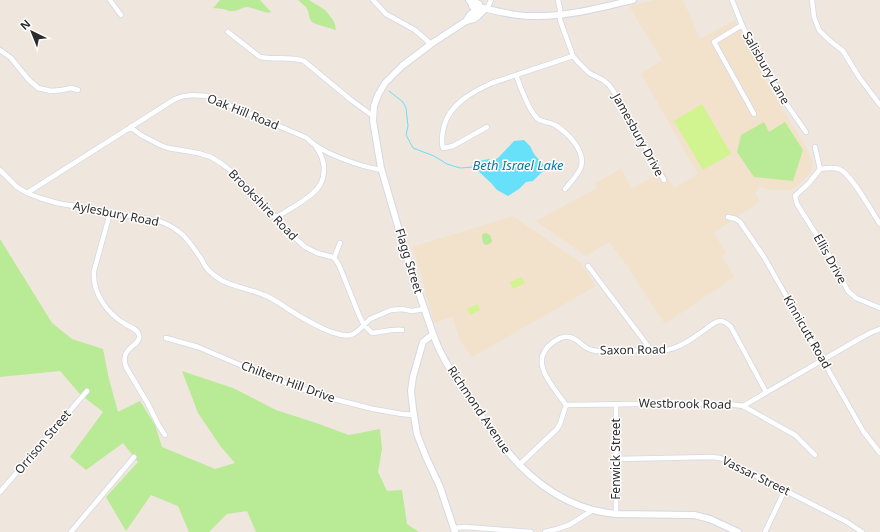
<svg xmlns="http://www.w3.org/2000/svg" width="880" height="532" font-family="'Noto Sans',sans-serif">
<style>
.education{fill:#f2e2cb}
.green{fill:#b9ea95}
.pitch{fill:#d1f390}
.water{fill:#67e0fa}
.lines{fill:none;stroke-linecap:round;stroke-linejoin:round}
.stream{stroke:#67e0fa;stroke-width:1}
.street-casing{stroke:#d2d8e6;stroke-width:6}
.secondary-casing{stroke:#d2d8e6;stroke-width:8}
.street{stroke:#fff;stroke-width:4.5}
.secondary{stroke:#fff;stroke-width:6}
.labels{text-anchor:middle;stroke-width:3;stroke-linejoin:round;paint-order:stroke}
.street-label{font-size:12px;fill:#2c2c2c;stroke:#fff}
.water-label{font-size:13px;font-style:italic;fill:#017aa4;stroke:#fff}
</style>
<rect width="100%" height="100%" fill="#efe6dd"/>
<path class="education" d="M655 0H683L700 39 735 20 756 56 763 77 806 147 813 163 811 172 798 185 790 190H769L759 186 755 194 760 201 714 233 726 253 722 256 734 277 665 324 652 305 628 267 609 242 586 256 536 221 597 188 595 183 621 169 632 188 655 176 654 172 662 168 674 188 698 174 641 74 662 60 629 6Z
M513 216 581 263 596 286 472 357 461 342 452 317 434 323 421 273 412 247Z"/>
<path class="green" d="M220 0H260L271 12 268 13 248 7H245L235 11H229L224 9 213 8Z
M298 0H309L325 10 333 20 335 25 336 30 316 24 312 22 310 19 308 11 306 7Z
M764 122 769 132 785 122 803 150 793 181 754 177 737 152 741 135Z
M486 233 490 235 492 240 491 243 486 245 483 243 482 236V234Z
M0 239 52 323 72 339 103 349 109 379 118 412 140 401 155 425 162 447 215 469 235 463 221 447 198 413 182 371 233 388 276 410 316 423 349 435 380 429 382 449 378 472 387 491 402 490 407 524 419 532H256L247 511 227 514 209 532H189L178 506 151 495 126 531 106 497 138 462 123 443 86 470 70 457 103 412 80 394 60 371 0 377Z"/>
<path class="pitch" d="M702 104 731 154 703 170 674 121Z
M522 277 525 283 513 289 510 282Z
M477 304 480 310 470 315 467 309Z"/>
<path class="water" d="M524 140 530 146 534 154 547 169 541 173 533 181 526 182 519 189 508 196 497 190 491 183 474 167 478 161 489 159 492 162 499 157 514 141Z"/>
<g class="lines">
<path class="stream" d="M389 91 403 102 406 108 408 126 406 135 413 148 434 156 447 164 460 168 474 167"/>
<g class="street-casing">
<path id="street" d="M110 0 121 15
M373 0 386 14 415 30 431 44
M558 0 560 9V20L573 56 578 62 589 73 603 80 609 85 614 92 664 180
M732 0 742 25 751 43 783 99 806 132
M812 0 814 17 819 30 829 40 843 51 859 77 880 105
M487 9 491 0
M742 25 714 42 754 114
M228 32 260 57C274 60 290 56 304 61L351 100 373 116
M0 50 11 58 28 79 38 88 51 91 62 90 71 88 78 90
M516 75C520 86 529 112 538 119 542 122 550 122 555 125 567 132 586 151 581 167 578 175 570 183 565 189
M130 127 141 135 160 145 168 148 198 153 211 157 222 164 236 175 290 233 305 247 317 253 332 257 335 259 339 265 359 315 364 325 370 319 391 310 402 309 412 311 424 309
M487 127 453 146 443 148C441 141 442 134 444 126 450 104 472 92 492 83L573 56
M815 147 820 169
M0 170 17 187 27 193 40 198 57 203 159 221C183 230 188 240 202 260 205 269 213 275 221 280 233 287 251 289 264 295 273 298 280 304 288 309 302 318 316 326 331 332 335 333 339 335 343 335 353 337 358 331 364 325L372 333C384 332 390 329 402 330
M27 193 175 99C186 94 196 95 207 96L305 137C308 139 311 142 315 145 331 156 362 167 382 170
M110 213 94 271C92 293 107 313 125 324 130 327 138 329 139 335 141 347 119 346 126 367L148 404 159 426 165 435
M728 217 736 219 740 222 764 257 863 431 880 453
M275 218C288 210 313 197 320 185 323 180 324 173 324 167 323 159 321 153 316 147
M880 224C872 212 851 173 839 169 833 167 826 168 820 169L809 183 795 196 797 204 831 258 848 291 856 298 880 308
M334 258 340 243
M588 266 651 350
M166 338 198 347 252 370 296 387 326 397 373 409 402 414 414 415
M616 404V514
M566 405C554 387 527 362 552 343 557 339 563 336 569 337 577 338 581 345 587 348 590 350 593 350 596 351L666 350C681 348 694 337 706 329 710 326 715 321 720 321 725 321 728 324 731 327L766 392
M566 405 635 404H729L743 406 859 339 872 332 880 329
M743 406 795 435 815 455
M616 459 712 457 720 458 729 462 847 522 862 532
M519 465 557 429 560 424 566 405
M0 492 87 391
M454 528 465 527 531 532
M71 532 134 457
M545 532 557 529 569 525 593 510
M765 532 785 490"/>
</g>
<g class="secondary-casing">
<path id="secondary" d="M469 0 471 2 472 6 476 9 479 7V4L475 2H471
M466 21 470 15 479 7C496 11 513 16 531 16 565 17 600 8 633 0
M433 334C441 358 459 384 474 405 484 419 493 434 504 447 532 483 570 510 616 514L694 515 710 519 738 532
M455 532 440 487 426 457 417 434 413 409 411 391 413 377 423 342 433 334 408 261 381 168 373 121 374 106 378 95 385 83 402 66 431 44 466 21 474 19 478 16 485 9"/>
</g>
<use href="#street" class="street"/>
<use href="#secondary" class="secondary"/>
</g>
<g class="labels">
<g class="street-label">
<text transform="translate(766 68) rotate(60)" y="4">Salisbury Lane</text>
<text transform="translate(243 112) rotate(22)" y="4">Oak Hill Road</text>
<text transform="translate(638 135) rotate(61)" y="4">Jamesbury Drive</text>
<text transform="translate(263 205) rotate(46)" y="4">Brookshire Road</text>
<text transform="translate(116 214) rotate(11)" y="4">Aylesbury Road</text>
<text transform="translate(830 259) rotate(61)" y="4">Ellis Drive</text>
<text transform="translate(409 261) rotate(73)" y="4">Flagg Street</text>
<text transform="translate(807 332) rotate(60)" y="4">Kinnicutt Road</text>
<text transform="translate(633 350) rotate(-1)" y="4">Saxon Road</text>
<text transform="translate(288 382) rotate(20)" y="4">Chiltern Hill Drive</text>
<text transform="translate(685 404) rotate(1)" y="4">Westbrook Road</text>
<text transform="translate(479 410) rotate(56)" y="4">Richmond Avenue</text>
<text transform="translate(43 442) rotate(-50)" y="4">Orrison Street</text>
<text transform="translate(616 459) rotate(-90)" y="4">Fenwick Street</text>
<text transform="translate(756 476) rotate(26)" y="4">Vassar Street</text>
</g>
<g class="water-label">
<text x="518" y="170">Beth Israel Lake</text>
</g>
</g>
<g transform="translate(32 32) rotate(317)" stroke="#ffffff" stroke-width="3" paint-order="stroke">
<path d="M0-3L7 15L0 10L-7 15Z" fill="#2c2c2c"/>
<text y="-6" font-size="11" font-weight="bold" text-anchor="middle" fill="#2c2c2c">N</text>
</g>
</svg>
